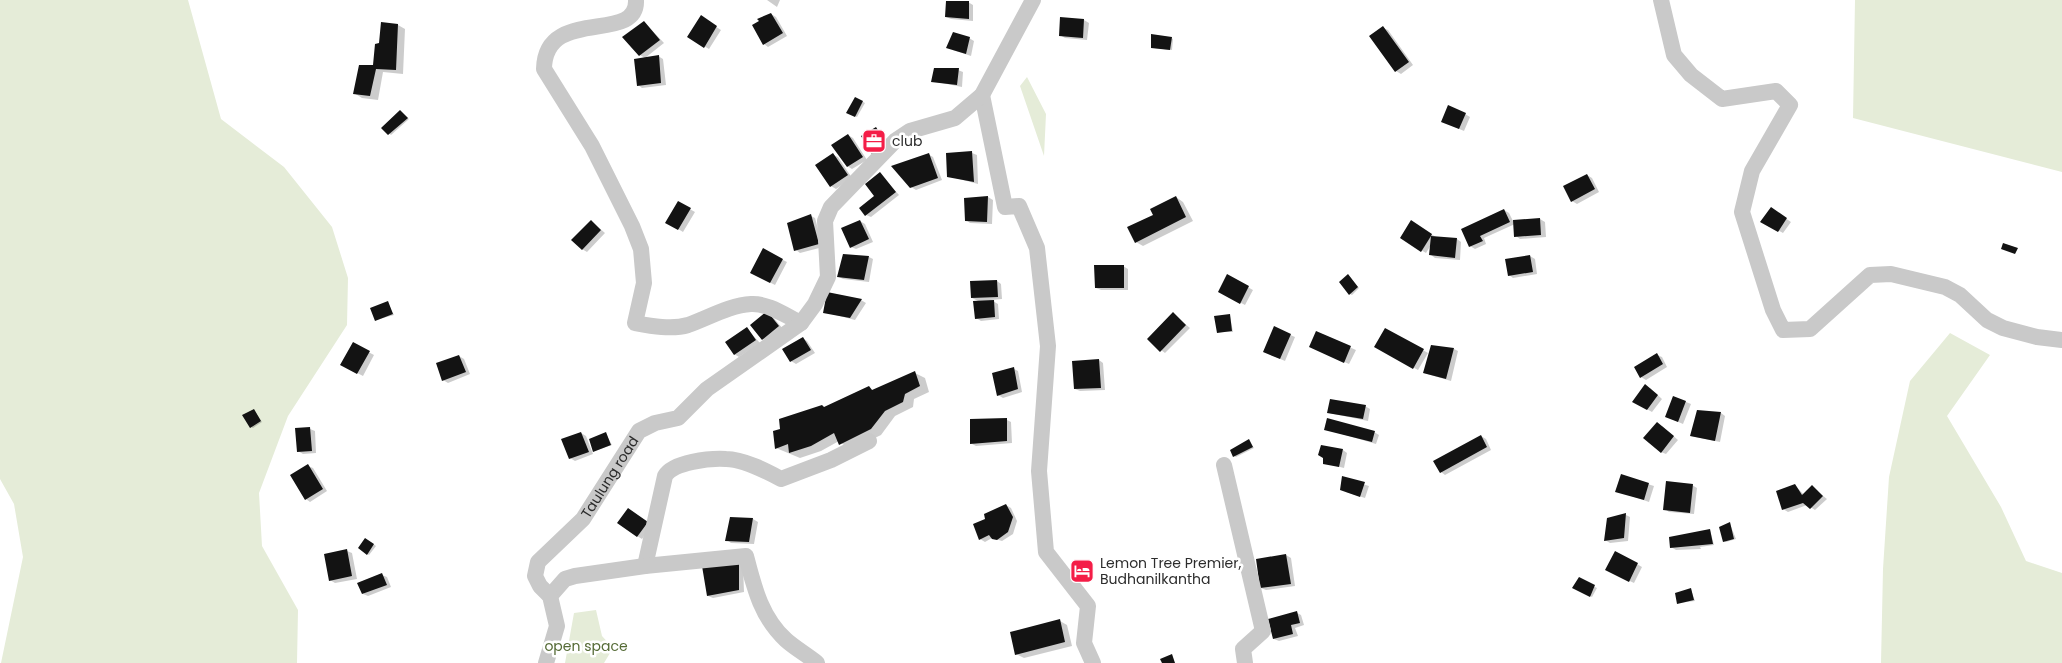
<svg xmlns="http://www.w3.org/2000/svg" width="2062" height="663" font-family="Poppins,sans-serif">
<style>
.green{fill:#e5ecd8}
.shadow{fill:#0003}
.building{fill:#131313}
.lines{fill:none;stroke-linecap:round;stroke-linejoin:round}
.minor{stroke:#c9c9c9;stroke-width:16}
.labels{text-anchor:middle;stroke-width:5;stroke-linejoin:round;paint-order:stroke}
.poi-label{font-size:14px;fill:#2c2c2c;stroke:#fff;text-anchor:start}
.street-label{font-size:14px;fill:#2c2c2c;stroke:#fff}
.park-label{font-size:14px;fill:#556b36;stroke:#fff}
</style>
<rect width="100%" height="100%" fill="#fff"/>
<path class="green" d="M0 0H188L221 119 284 167 332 227 348 278 347 325 288 416 259 493 262 546 298 610 297 663H1L23 557 14 504 0 479Z
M1855 0H2062V172L1853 118Z
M1027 77 1046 114 1044 156 1020 86Z
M1950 333 1990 355 1947 416 2001 507 2026 561 2062 573V663H1881L1883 569 1889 477 1910 381Z
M596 610 602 636 613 648 604 663H565L574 613Z"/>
<path class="shadow" d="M767 0H780L777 7Z
M968 2 973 5V21L951 19 946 17Z
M771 14 776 17 787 36 768 47 764 44Z
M701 17 721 30 709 49 689 37Z
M1084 20 1089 23 1087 40 1065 38 1060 35Z
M644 22 664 43 645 58 640 55Z
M382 24 398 25 405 29 403 74 383 72 378 100 362 98 354 93 374 66 380 44Z
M1383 28 1388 30 1413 65 1401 74 1396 71Z
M969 38 974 41 971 56 953 50Z
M1171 38 1173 39 1172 50 1154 48Z
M658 56 663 59 666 85 642 88 638 85Z
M958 70 963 72 962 87 932 81Z
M856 98 865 103 857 117 848 112Z
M402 113 409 119 391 135 389 133Z
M1465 114 1470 117 1464 131 1448 124Z
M876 129 880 132 890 148 878 156Z
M848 135 853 138 867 160 852 169 847 166Z
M972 153 977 155 978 184 948 176Z
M928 154 933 157 942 180 916 190 911 187Z
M833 155 838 157 852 178 836 189 831 186Z
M880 174 899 195 871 217 866 215 876 196Z
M1587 175 1592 178 1599 192 1577 204 1572 201Z
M988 197 993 200 992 224 970 223 966 220 965 199Z
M1176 197 1183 202 1193 221 1143 246 1136 242 1154 215Z
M679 203 695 212 683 232 667 222Z
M1504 210 1509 213 1513 221 1540 219 1545 222 1546 237 1520 239 1516 236 1515 224 1484 238 1486 244 1475 249 1470 246Z
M1776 212 1791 222 1783 233 1762 221Z
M811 216 815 218 823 247 800 253 796 250Z
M591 221 605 233 587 252 582 249Z
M860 221 865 224 873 242 856 249 851 247Z
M1411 222 1436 237 1457 239 1461 242 1460 260 1435 258 1431 255V245L1426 253 1401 238Z
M763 250 787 262 775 285 751 273Z
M1530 256 1535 259 1537 274 1513 278 1509 275Z
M869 257 873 259 869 282 843 279 839 277Z
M1123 266 1128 269V290H1101L1096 288Z
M1228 276 1253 290 1245 305 1220 292Z
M1350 277 1359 288 1352 295 1350 294Z
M997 281 1001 284 1002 299 991 300 998 304 999 319 981 321 976 318 980 302 972 298Z
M861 300 866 303 855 320 824 312Z
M388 303 394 315 376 320Z
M1173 314 1190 328 1165 353 1161 350Z
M772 316 783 329 767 341 763 339Z
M1230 316 1233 332H1218Z
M1274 328 1295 337 1285 361 1269 354Z
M747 329 760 343 739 357 734 354Z
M1386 329 1428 353 1418 370 1376 347Z
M1317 333 1356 350 1349 364 1315 349Z
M802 338 807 341 815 353 796 364 791 361Z
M353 344 374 355 363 376 342 365Z
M1454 349 1458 351 1451 381 1424 373Z
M1657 355 1662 357 1667 367 1646 380 1641 377Z
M459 356 464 359 470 374 448 383 443 380Z
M1099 360 1103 363 1105 390 1080 391 1075 389Z
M1014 369 1018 371 1022 392 1003 398 998 395Z
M915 373 925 378 929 392 914 399 913 407 895 416 881 435 850 450 839 441 821 451 800 458 776 448 825 408 869 388 874 391Z
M1650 388 1662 399 1652 412 1634 402Z
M1674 397 1691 404 1683 424 1667 417Z
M1365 406 1370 409 1368 421 1329 413Z
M254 410 262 422 253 428 251 427Z
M1721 413 1725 416 1720 442 1691 436Z
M1007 420 1011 422 1012 443 976 446 972 444Z
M1662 426 1678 440 1666 454 1661 452Z
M310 429 315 431 316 453 303 454 298 451Z
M1325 429 1374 432 1379 435 1376 444Z
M581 433 586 436 593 454 575 461 570 458Z
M606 434 612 445 594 451Z
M1481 436 1486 439 1491 450 1445 475 1441 472Z
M1249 441 1254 448 1236 457 1234 456Z
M1343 450 1347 453 1344 468 1324 463Z
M308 466 313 468 327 491 310 502 306 499Z
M1622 476 1654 486 1649 502 1617 491Z
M1343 478 1369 486 1365 498 1346 492Z
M1692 485 1697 488 1694 514 1669 512 1665 509Z
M1795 485 1804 495 1812 487 1827 499 1815 510 1807 505 1788 512 1783 509Z
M1006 505 1011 508 1017 521 1013 534 1002 541 992 538 985 542 980 539 986 520Z
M628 510 651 526 642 539 637 536Z
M1626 515 1630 517 1628 541 1610 543 1605 540 1608 519Z
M731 518 753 519 758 522 754 544 731 543 727 540Z
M1730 524 1736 539 1726 542 1724 541Z
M1710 530 1714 545 1700 547 1701 549 1676 550 1671 547Z
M366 539 376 546 369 555 359 548Z
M347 551 352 553 357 579 335 583 330 580Z
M1616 552 1642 567 1634 583 1611 572Z
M1286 555 1291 558 1295 586 1266 590 1261 588 1257 560Z
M738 562 743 565 744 592 713 598 708 596Z
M382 575 387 577 391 587 368 596 363 594Z
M1579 579 1597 588 1592 597 1574 588Z
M1691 590 1695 601 1678 603Z
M1297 613 1301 615 1304 625 1295 628 1298 636 1279 641 1274 639Z
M1060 621 1067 625 1072 646 1024 658 1016 654Z"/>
<path class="building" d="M946 1H969V19L945 17Z
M771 13 783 33 763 45 752 25 759 21 757 19Z
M701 15 717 26 704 48 687 37Z
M1060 17 1084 19 1083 38 1059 36Z
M644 21 660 40 639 56 622 37Z
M381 22 398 24 396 70 376 69 370 96 353 94 359 65H373L375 44 379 43Z
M1383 26 1409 62 1395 72 1369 36Z
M953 32 970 37 966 54 946 48Z
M1151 34 1172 37 1170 50 1151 48Z
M659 55 661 83 637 86 634 59Z
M934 68H959L957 85 931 82Z
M855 97 863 101 855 117 846 113Z
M1448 105 1466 113 1459 129 1441 122Z
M400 110 408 118 388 135 381 128Z
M876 127 887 145 872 154 861 136Z
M848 134 863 157 847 167 831 145Z
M972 151 974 182 947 177 946 153Z
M833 153 848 175 830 187 815 165Z
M929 153 938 178 910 188 891 166Z
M880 172 896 192 865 216 859 208 874 196 865 184Z
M1587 174 1595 189 1571 202 1563 186Z
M988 196 987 222 965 221 964 198Z
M1176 196 1186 217 1135 243 1127 227 1153 215 1150 209Z
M678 201 691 208 678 230 665 223Z
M1771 207 1787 218 1778 232 1760 222Z
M1504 209 1510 222 1480 236 1483 241 1469 247 1461 229Z
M811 214 819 244 794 251 787 223Z
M1540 218 1541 235 1514 237 1513 220Z
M591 220 601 230 582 250 571 240Z
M860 220 869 239 850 248 841 228Z
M1411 220 1432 234 1431 236 1457 238 1455 258 1429 255 1431 236 1421 252 1400 238Z
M2003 243 2018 248 2015 254 2001 249Z
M763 248 783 259 770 283 750 273Z
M843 254 869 256 864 280 837 277Z
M1530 255 1533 272 1508 276 1505 259Z
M1094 265H1124V288H1095Z
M1227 274 1249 286 1240 304 1218 292Z
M1348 274 1358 287 1349 295 1339 282Z
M997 280 998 297 971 298 970 281Z
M827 292 862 299 850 318 823 313Z
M994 300 995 317 975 319 973 301Z
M388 301 393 314 375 321 370 308Z
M767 311 779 326 762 340 750 325Z
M1173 312 1186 325 1160 352 1147 339Z
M1230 314 1232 331 1217 333 1214 316Z
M1274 326 1291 334 1280 359 1263 352Z
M747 327 756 340 734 355 725 342Z
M1385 328 1424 349 1413 369 1374 347Z
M1316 331 1351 346 1344 363 1309 347Z
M803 337 811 350 790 362 782 349Z
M353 342 370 351 357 374 340 365Z
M1431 345 1454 348 1446 379 1423 373Z
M1657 353 1663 364 1640 378 1634 367Z
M459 355 466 372 442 381 436 363Z
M1099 359 1101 388 1074 389 1072 361Z
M1014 367 1018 389 997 396 992 373Z
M915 371 920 386 905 394 903 402 885 411 871 429 839 445 834 433 811 446 789 453 788 444 775 449 773 431 780 429 779 419 822 405 824 407 869 386 872 390Z
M1645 384 1658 395 1647 410 1632 402Z
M1673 396 1686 401 1678 422 1665 417Z
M1330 399 1366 405 1363 419 1327 413Z
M254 409 261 421 250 428 242 415Z
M1697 410 1721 412 1715 441 1690 436Z
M1007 418V441L970 444V419Z
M1327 418 1375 431 1372 442 1324 430Z
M1657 422 1674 436 1661 453 1643 438Z
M310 427 312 451 297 452 295 428Z
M581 432 589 452 569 459 561 439Z
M606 432 611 445 593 452 589 439Z
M1481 435 1487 447 1440 473 1433 461Z
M1249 439 1253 447 1233 457 1230 450Z
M1321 445 1343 449 1339 467 1323 464V458L1318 455Z
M308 464 323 489 305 500 290 475Z
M1621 474 1649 483 1644 500 1615 492Z
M1342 476 1365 482 1360 497 1340 490Z
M1666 481 1693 484 1690 513 1663 510Z
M1795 484 1802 495 1812 485 1823 496 1810 509 1803 503 1782 510 1776 491Z
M1006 504 1013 517 1008 532 997 540 992 539 989 535 979 540 973 524 985 519 984 514Z
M628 508 648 522 637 537 617 523Z
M1626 513 1624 538 1604 541 1607 518Z
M730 517 753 518 749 542 725 541Z
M1730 522 1734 539 1723 542 1719 527Z
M1710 529 1713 544 1670 548 1669 537Z
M365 538 374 544 367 555 358 548Z
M347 549 352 576 329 581 324 554Z
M1615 551 1638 563 1629 582 1605 570Z
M1286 554 1291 584 1260 588 1256 559Z
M739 561V590L707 596 702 566Z
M382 573 387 585 362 594 357 583Z
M1579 577 1595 585 1590 597 1572 588Z
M1691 588 1694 600 1677 604 1675 593Z
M1297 611 1300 623 1291 625 1293 634 1273 639 1268 619Z
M1060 619 1065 642 1015 655 1010 632Z
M1172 654 1175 663H1162L1160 659Z"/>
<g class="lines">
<g class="minor">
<path d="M636 0C638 45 545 5 544 69L592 146 632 226 641 249 644 283 635 323C651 326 672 330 688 325 708 318 730 305 751 304 768 303 786 316 801 323"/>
<path d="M1661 0 1674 55 1691 75 1722 99 1776 91 1790 105 1752 171 1742 212 1773 310 1783 330 1810 329 1870 275 1891 274 1945 287 1960 295 1987 320 2003 328 2037 337 2062 340"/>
<path d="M982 95 1005 207 1019 206 1037 248 1048 346 1039 471 1046 552 1088 606 1084 643 1093 663"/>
<path d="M1224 465 1263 631 1243 649 1245 663"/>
<path d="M645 566 665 476C673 462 710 458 726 459 743 459 766 471 781 479L831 460 869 441"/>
<path d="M550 596 565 579 575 576 645 566 746 556C754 587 761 617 786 640 795 648 807 655 817 663"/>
<path id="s1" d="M546 663 557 626 550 596 540 586 535 576 538 562 583 519 639 431 655 423 678 418 707 389 801 323 815 304 828 277 825 221 831 207 895 141 910 131 955 118 982 95 1033 0"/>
</g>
</g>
<defs>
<g id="office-square" transform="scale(1.25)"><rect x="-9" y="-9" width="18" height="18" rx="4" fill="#f41d47" stroke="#fff"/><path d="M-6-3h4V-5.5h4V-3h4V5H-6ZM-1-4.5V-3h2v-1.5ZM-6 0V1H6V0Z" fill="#fff"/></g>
<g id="hotel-square" transform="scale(1.25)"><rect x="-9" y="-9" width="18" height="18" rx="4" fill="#f41d47" stroke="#fff"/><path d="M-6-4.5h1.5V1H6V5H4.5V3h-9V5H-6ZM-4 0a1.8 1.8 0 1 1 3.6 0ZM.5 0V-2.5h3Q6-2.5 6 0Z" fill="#fff"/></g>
</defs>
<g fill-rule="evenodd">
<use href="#office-square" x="874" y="141"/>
<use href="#hotel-square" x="1082" y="571"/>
</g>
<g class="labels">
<g class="poi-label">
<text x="892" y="146">club</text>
<text x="1100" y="568">Lemon Tree Premier,<tspan x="1100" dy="16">Budhanilkantha</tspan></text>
</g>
<g class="street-label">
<text dy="5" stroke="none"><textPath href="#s1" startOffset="221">Taulung road</textPath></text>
</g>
<g class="park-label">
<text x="586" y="651">open space</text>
</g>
</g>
</svg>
